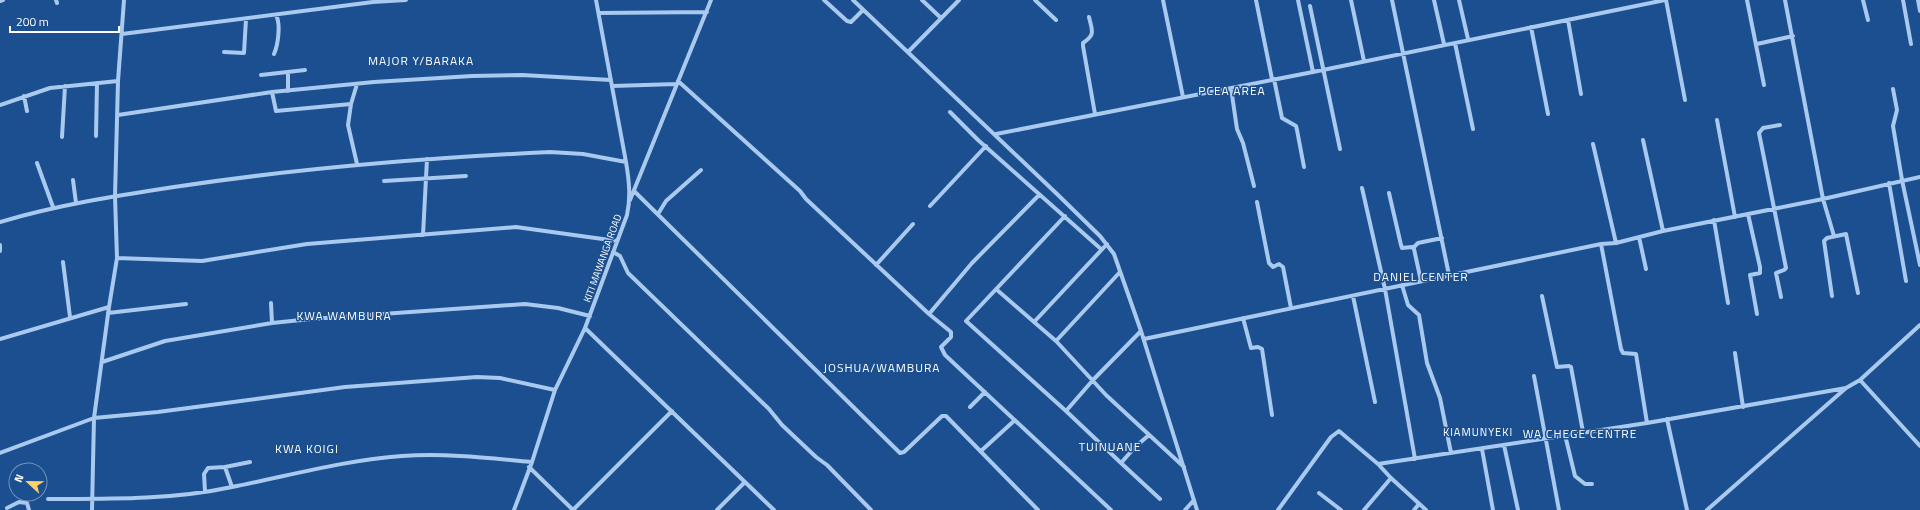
<svg xmlns="http://www.w3.org/2000/svg" width="1920" height="510" font-family="'Titillium Web',sans-serif">
<style>
.lines{fill:none;stroke-linecap:round;stroke-linejoin:round}
.minor{stroke:#a9c9ee;stroke-width:4}
.labels{text-anchor:middle;stroke-width:3;stroke-linejoin:round;paint-order:stroke}
.street-label{font-size:10px;fill:#fff;stroke:#1b4f8f}
.neighbourhood-label{font-size:11px;letter-spacing:1px;fill:#fff;stroke:#1b4f8f}
.quarter-label{font-size:12px;letter-spacing:1px;fill:#fff;stroke:#1b4f8f}
</style>
<rect width="100%" height="100%" fill="#1b4f8f"/>
<g class="lines">
<path class="minor" d="M56 0 57 3
M824 0 847 21 851 22 863 10
M853 0 1057 194 1100 236 1114 254 1141 331 1197 510
M922 0 941 18
M1035 0 1056 20
M1163 0 1183 97
M1256 0 1272 79
M1298 0 1313 72
M1351 0 1364 61
M1392 0 1449 275
M1434 0 1444 44
M1459 0 1468 39
M1666 0 1685 100
M1747 0 1764 85
M1785 0 1823 199 1834 236
M1863 0 1868 20
M1903 0 1911 44
M1918 0 1920 11
M0 1 3 0
M1310 6 1340 149
M599 13 707 12
M1089 17C1092 31 1096 34 1083 43V46L1095 114
M1568 20 1581 94
M1531 27 1548 114
M122 34 373 2 406 0
M1455 43 1473 129
M1757 44 1793 36
M224 52 244 53 246 19
M908 52 959 0
M274 54C278 45 281 24 276 15
M261 75 305 70
M1274 79 1282 118 1296 126 1297 130 1304 167
M678 81 800 191 806 199 929 314 951 332V337L941 347 945 355 1111 510
M612 86 677 84
M1231 88 1237 129 1243 143 1254 186
M1893 89 1897 110 1893 126 1902 180 1920 265
M288 91V72
M272 92 276 111 351 104 357 84
M24 96 27 111
M351 104 348 125 357 164
M0 105 50 88 118 81
M950 112 978 140 1101 249
M118 115 272 92 374 82 472 76 522 75 611 80
M1717 120 1735 217
M1780 125 1763 128 1759 133 1786 268 1784 270 1776 273 1781 297
M996 134 1313 72 1665 0
M96 136 97 83
M62 137 65 86
M1643 140 1663 231
M1593 144 1616 243
M37 163 53 207
M73 180 76 203
M384 181 466 176
M1889 183 1906 281
M1362 188 1385 289 1415 459
M634 191 900 453 904 452 942 416H946L1038 510
M1389 193 1401 245 1402 248 1412 247 1414 249 1421 281
M630 200 711 0
M1257 202 1269 263 1273 267 1279 264 1283 267 1291 308
M930 206 986 146
M658 214 666 201 701 170
M1748 214 1760 267V273L1750 275 1757 314
M1065 216 966 321 1066 411
M1714 220 1728 303
M0 222C57 205 115 196 174 187 300 168 423 158 550 152L583 154 626 162
M423 235 427 159
M1639 237 1646 269
M1601 244 1621 349 1623 353 1636 354 1647 423
M0 245V251
M1413 248 1418 243 1442 238
M613 252 620 256 628 273 769 409 782 425 816 457 827 465 871 510
M117 258 202 261 307 244 516 227 617 241
M63 262 70 317
M876 265 913 224
M1402 285 1408 305 1419 315 1427 363 1440 398 1451 453
M996 289 1056 341 1106 395 1184 467
M1353 296 1375 402
M1542 296 1557 367 1569 366 1571 367 1583 432
M1832 296 1824 241 1827 238 1846 234 1858 293
M108 313 186 304
M929 314 972 263 1039 195
M1243 318 1251 348 1258 347 1262 349 1272 415
M1034 322 1107 244
M272 323 311 319 525 304 558 308 590 316
M585 328 774 510
M1141 331 1093 380 1066 411 1121 463 1135 447 1149 435
M0 339 109 307
M1144 339 1601 244 1616 243 1663 231 1823 199 1920 177
M1056 341 1120 272
M1735 353 1743 407
M102 362 165 341 272 323 271 303
M1534 376 1559 510
M1860 380 1920 446
M970 407 985 392
M1667 419 1687 510
M1565 435 1575 476 1585 484H1592
M1504 445 1518 510
M1482 449 1493 510
M981 451 1015 420
M0 453 94 418 158 412 345 387 477 377 500 378 555 390
M1121 463 1160 499
M1378 464 1647 423 1846 388
M225 467 232 487
M529 467 573 510
M1391 478 1426 510
M205 492 204 474 208 468 225 467 250 462
M1319 493 1341 510
M48 499C109 499 172 500 232 487 288 476 345 460 402 456 446 453 489 458 532 462
M7 508 19 502 27 503 29 510
M92 510 94 418 109 307 117 258 115 196 118 81 124 0
M514 510 532 462 555 390 585 328 627 215C631 197 629 180 626 162L596 0
M573 510 672 411
M717 510 745 482
M1185 510 1194 500
M1278 510 1331 437 1339 431 1378 464 1391 478 1364 510
M1414 510 1419 504
M1707 510 1846 388 1860 380 1920 325"/>
</g>
<g class="labels">
<g class="street-label">
<text transform="translate(602 258) rotate(-70)" y="4">KITI MAWANGA ROAD</text>
</g>
<g class="neighbourhood-label">
<text x="1478" y="436">KIAMUNYEKI</text>
</g>
<g class="quarter-label">
<text x="421" y="65">MAJOR Y/BARAKA</text>
<text x="1232" y="95">PCEA AREA</text>
<text x="1421" y="281">DANIEL CENTER</text>
<text x="344" y="320">KWA WAMBURA</text>
<text x="882" y="372">JOSHUA/WAMBURA</text>
<text x="1580" y="438">WA CHEGE CENTRE</text>
<text x="1110" y="451">TUINUANE</text>
<text x="307" y="453">KWA KOIGI</text>
</g>
</g>
<g transform="translate(28 482) rotate(292)"><circle r="19" fill="#1b4f8f" stroke="#7695bc"/>
<path d="M0-3L7 15L0 10L-7 15Z" fill="#ffd166"/>
<text y="-6" font-size="11" font-weight="bold" text-anchor="middle" fill="#ffffff">N</text>
</g>
<path d="M10 26v6h109v-6" fill="none" stroke="#ffffff" stroke-width="2"/>
<text x="16" y="26" font-size="12" fill="#ffffff" stroke="#1b4f8f" stroke-width="3" paint-order="stroke">200 m</text>
</svg>
